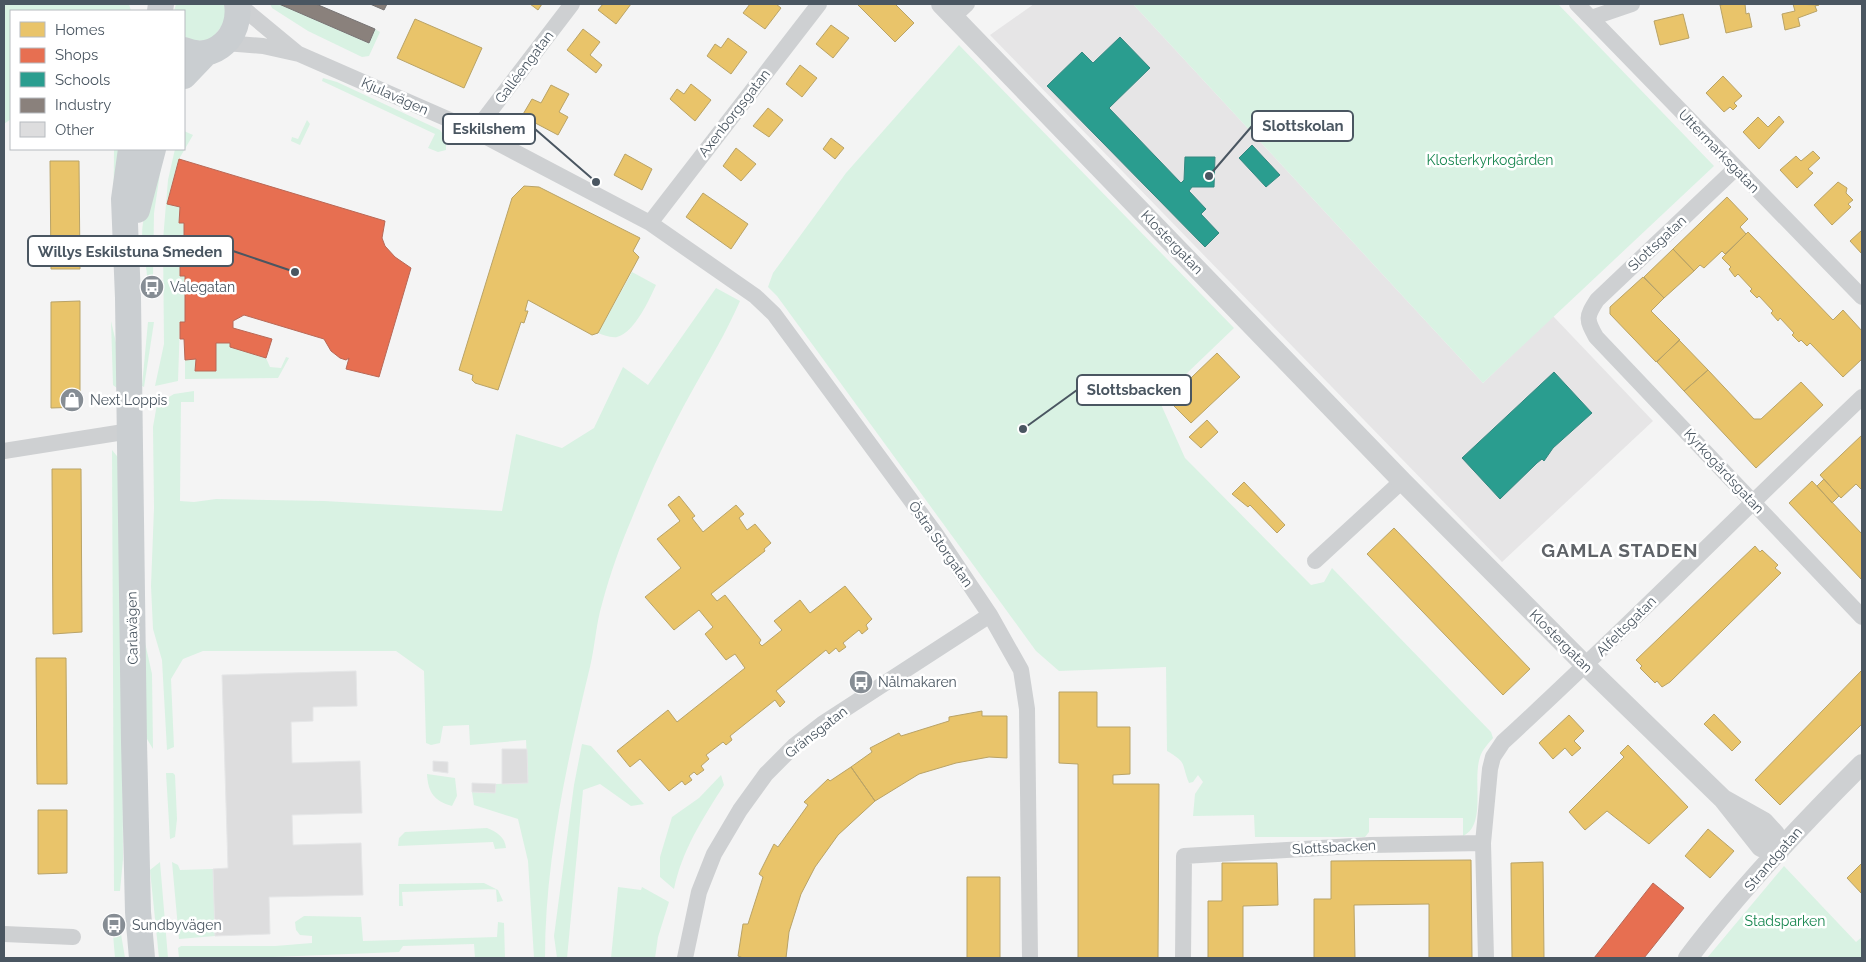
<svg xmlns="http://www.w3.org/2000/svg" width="1866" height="962" font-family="Raleway,sans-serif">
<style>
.education{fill:#e6e5e6}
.green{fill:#d9f2e3}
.homes{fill:#e9c46a;stroke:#b9a367}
.shops{fill:#e76f51;stroke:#b86856}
.schools{fill:#2a9d8f;stroke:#348881}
.industry{fill:#8a817c;stroke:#777474}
.building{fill:#ddddde;stroke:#e5e6e7}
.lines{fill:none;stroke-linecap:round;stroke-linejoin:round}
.minor{stroke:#ced0d2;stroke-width:16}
.tertiary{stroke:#ced0d2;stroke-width:20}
.primary{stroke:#caced1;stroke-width:26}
.labels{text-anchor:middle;stroke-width:5;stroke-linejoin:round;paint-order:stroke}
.street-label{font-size:14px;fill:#4a5661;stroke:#fff}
.park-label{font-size:14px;fill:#17864f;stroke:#fff}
.poi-label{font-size:14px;fill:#4a5661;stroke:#fff;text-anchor:start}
.district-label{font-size:19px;font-weight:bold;letter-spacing:1px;fill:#5f6368;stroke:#fff}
.leader{fill:none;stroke:#4a5661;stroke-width:2}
.callout-dot{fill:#4a5661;stroke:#fff;stroke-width:2}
.callout{fill:#fff;stroke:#4a5661;stroke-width:2}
.callout-label{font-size:15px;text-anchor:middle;font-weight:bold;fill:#4a5661}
</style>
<rect width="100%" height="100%" fill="#f4f4f4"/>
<path class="education" d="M1034 4H1133L1483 383 1553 316 1653 421 1502 562 990 35Z"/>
<path class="green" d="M4 4H129L131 11H11V119L4 124Z
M176 4H224L227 19 211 40 192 41 184 36V11H174Z
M270 4H279L368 43 375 29 380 32 369 56 362 57 308 31 272 8Z
M1133 4H1558L1714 166 1483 383Z
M959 45 1234 328 1159 400 1185 458 1311 585 1324 582 1332 568 1491 732 1493 738C1488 744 1482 750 1480 757 1472 781 1487 825 1463 836V818H1369V832L1365 837H1255L1254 815 1193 816 1195 794 1203 782 1198 775 1193 782 1189 783C1181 764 1188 763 1167 751L1166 667 1059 671 1036 651 777 296 768 287 773 273 846 173Z
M323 78 337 82 440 130 446 139V150L438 152 428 148 435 134 322 81Z
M307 120 310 124 300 145 291 141 292 137 298 139Z
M184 131 193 135 179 159 167 203 180 207 179 223H184V260H180V275L185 276V322H180L178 381 155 386 164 344 163 240 168 180 175 149H184Z
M114 149H125L113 261Z
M162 160 154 213 153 277H147C147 265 142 254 142 242 141 213 152 186 162 160Z
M632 272 656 285C649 300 635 332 617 337 610 338 604 335 598 333Z
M716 288 740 301C726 333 709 361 692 391 669 432 649 475 632 518 620 546 610 574 602 604 596 624 595 646 590 667 567 762 545 860 545 958H534L528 861 518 819 474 805 472 792 495 793 496 784 528 783 526 740 470 745 469 725 443 726 440 743 431 745 426 743 424 671 396 651H203L183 659 171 679 174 747 167 750 162 660 153 629 151 586 154 508 153 427 157 404 174 394 194 391V402H181L180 501 194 502 216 499 324 501 502 511 516 434 562 448 594 428 623 367 648 385Z
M111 321 120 360 118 389 113 385Z
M148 322H154L144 387 142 386Z
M216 343H230V347L266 358 270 367 281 368 286 357 289 358 278 378 185 379V360L196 359 195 371H216Z
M112 450 121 461 123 859 120 891H114Z
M144 638 152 674 153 749 144 734Z
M582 744 591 746 644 804 631 806 600 784 583 790 567 958H557L554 936 574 785Z
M166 773H173L175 775 177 819 175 837 170 839Z
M427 774 455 778 457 796 452 806C434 801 428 792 427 774Z
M721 775 724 785C703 818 682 850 674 889L660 877V857L672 817 699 798Z
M487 828C497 832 505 837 506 848L495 849 493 842 398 846 399 838 405 832Z
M160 862 168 958H159L150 870Z
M172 862 178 865 180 870 213 869 215 936 179 939Z
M1784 866 1856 942 1862 937V958H1707Z
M484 883 498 890 503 901 497 902 496 889 402 892 403 906H399V884Z
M618 887 641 890 642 887 669 902 658 937 655 958H611Z
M304 916 361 917 363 941 497 937 498 922 504 923 505 958H475L474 944 403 946 399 952 249 958H179L178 948 181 946H275L312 943V936L300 935 296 930 295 922Z
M113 934H121L125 958H115Z"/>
<path class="homes" d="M530 4H542L538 10Z
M603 4H631L616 24 598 10Z
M750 4H776L781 8 765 29 743 13Z
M857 4H895L914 23 895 42Z
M1726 4H1745L1746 14 1749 13 1752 27 1726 33 1720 5Z
M1793 4 1819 5 1815 6 1817 11 1798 18 1800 26 1785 30 1782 14 1795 11Z
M1683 14 1689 38 1660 45 1654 21Z
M415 19 482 48 464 88 397 58Z
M831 25 849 38 833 58 816 44Z
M583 29 600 42 590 55 602 65 596 73 567 50Z
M728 38 747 52 731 74 707 56 715 44 721 48Z
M800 65 817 78 802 97 786 84Z
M1723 76 1742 96 1734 103 1737 106 1733 110 1730 107 1724 112 1706 93Z
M691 84 711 100 695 121 670 99 677 89 684 94Z
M551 85 569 94 559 112 568 117 558 135 522 116 532 99 541 103Z
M768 108 783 120 769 137 753 126Z
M1779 116 1784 122 1759 149 1743 132 1758 117 1768 127Z
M831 138 844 148 835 159 823 149Z
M736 148 756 164 741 181 723 166Z
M1813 151 1820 158 1808 169 1813 173 1797 188 1780 170 1796 156 1801 161Z
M625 154 652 169 642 190 614 175Z
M50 161H79L80 269H51Z
M1838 182 1847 188 1846 193 1853 200 1848 204 1851 207 1832 225 1814 205Z
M524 186 539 187 640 238 633 251 639 257 598 333 592 335 528 300 525 311H528L524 323 521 322 498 390 475 383 472 380 473 375 459 370 512 198Z
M703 193 748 224 731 249 686 217Z
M1727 197 1748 219 1740 227 1746 234 1725 254 1722 251 1704 268 1700 265 1694 271 1673 249Z
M1862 230V254L1850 241Z
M1748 232 1833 320 1843 310 1862 331V359L1843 377 1810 343 1807 346 1801 340 1799 342 1792 335 1794 333 1780 318 1778 321 1771 313 1773 311 1759 296 1757 298 1750 291 1752 289 1738 274 1735 277 1729 269 1731 267 1722 258Z
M1673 249 1694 271 1664 298 1644 277Z
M1643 277 1664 298 1651 311 1680 340 1656 362 1610 314V307Z
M80 301V407L51 408V302Z
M1679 340 1708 370 1684 391 1657 362Z
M1217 353 1240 377 1191 423 1168 400Z
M1708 370 1754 419H1761L1801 382 1823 405 1756 468 1684 391Z
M1207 420 1218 432 1201 448 1189 437Z
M1862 435V488L1861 489 1856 484 1841 498 1820 475Z
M52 469H81L82 632 53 634Z
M1824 479 1839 496 1832 503 1817 486Z
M1812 481 1862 534V580L1789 503Z
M1244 482 1285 525 1277 533 1250 505 1248 507 1232 494Z
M679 496 695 516 692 518 703 532 736 505 744 514 739 518 747 530 755 524 771 543 764 549 765 551 711 594 717 601 725 595 761 640 759 643 762 646 782 630 774 621 800 600 810 613 845 586 872 619 866 625 868 629 862 634 859 630 843 643 846 647 839 652 836 648 829 654 826 650 776 691 785 702 780 707 775 700 730 736 732 740 726 745 723 742 706 755 709 759 701 766 704 770 697 775 694 772 689 776 692 780 685 785 682 781 669 791 640 759 630 767 617 751 668 710 677 722 745 668 735 654 726 660 705 634 713 627 699 610 674 630 645 597 681 568 657 539 680 521 668 505Z
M1394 528 1530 669 1503 695 1367 554Z
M1755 546 1760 552 1762 550 1778 565 1775 568 1781 573 1670 682 1662 687 1657 681 1655 683 1640 668 1642 666 1636 660Z
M36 658H66L67 784H37Z
M1862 670V724L1780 805 1755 780Z
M1059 692H1097V727H1130V774L1113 775V784H1159L1158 958H1078V764L1059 763Z
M982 711V716H1007V758L989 757 956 763 919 774 875 801 851 767 872 752 870 748 899 733 901 736 949 721V717Z
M1714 714 1741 742 1732 751 1704 724Z
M1569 715 1584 731 1574 741 1581 748 1572 756 1565 748 1553 759 1539 743Z
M1628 745 1688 807 1649 844 1607 811 1585 830 1569 812 1624 757 1620 753Z
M851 767 875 801 838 835 815 867 801 894 789 932 786 958H743L738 956 743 924H748L763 877 759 874 774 844 778 847 808 805 804 802 828 779 830 781Z
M38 810H67V873L38 874Z
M1708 829 1734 851 1710 878 1685 856Z
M1471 860 1472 958H1429V904L1354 905 1355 958H1314V899H1331V861Z
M1543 862 1544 958H1512L1511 863Z
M1222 863H1277L1278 905 1243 906V958H1208V901H1222Z
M1862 863V894L1847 878Z
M967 877H1000V958H1011H857H967Z"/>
<path class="shops" d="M179 159 385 221 382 238 385 246 395 257 411 268 379 377 346 369 349 358 346 360 340 358 331 351 324 339 244 315 233 321V328L272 339 266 358 230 347V343H216V371H195L196 359 185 360 184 339H180V322H185V276H180V260H184V223H179L180 207 167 204Z
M1653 883 1684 908 1644 958H1594Z"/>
<path class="schools" d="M1120 37 1150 68 1109 108 1181 183 1184 180 1185 157H1215L1214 187H1192L1189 191 1206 209 1201 214 1219 233 1205 247 1047 86 1082 52 1093 63Z
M1252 145 1280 175 1266 187 1239 158Z
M1554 372 1592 413 1553 448 1544 461 1542 459 1537 463 1500 499 1462 458Z"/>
<path class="industry" d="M279 4H316L375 29 369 43Z
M370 4H387L384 10Z"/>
<path class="building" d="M356 671 357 706 313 707V721L291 722 292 763 360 761 362 813 292 815 293 845 361 843 363 895 269 897 270 934 215 936 213 869 228 868 222 675Z
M502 749H527L528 783 502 784Z
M433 761 448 762V773L433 771Z
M472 783 496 784 495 793 472 792Z"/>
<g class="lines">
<path class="minor" d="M238 4 297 53
M1577 4 1862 297
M953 17 967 4
M1591 18 1632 4
M225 43 263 46 299 54 475 131 650 223 755 296 774 314 935 533 990 615 1021 670 1027 709 1030 958
M475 131 572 4
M1736 168 1597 300C1586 317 1586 319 1596 337L1862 617
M650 223 819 4
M4 451 130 431
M1315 561 1402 481
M4 934 73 937
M685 958 699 892 714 854 740 810 766 774 795 745 822 724 990 615
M1183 958 1184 856 1370 845 1483 843
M1486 958 1483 843 1490 769 1493 757 1503 742C1625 630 1742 511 1862 397"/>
<path class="tertiary" d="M941 4 1402 481 1586 666 1723 799 1761 847 1779 852 1775 834 1764 822 1723 799
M1688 958C1739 890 1802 824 1862 764"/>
<path class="primary" d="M160 11 161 4
M184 50C215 63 242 35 237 4
M184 76 206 53
M131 149 124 199 128 298 134 742 138 912 142 958
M137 210 153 149"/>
</g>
<defs>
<g id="bus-disc" transform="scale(1.25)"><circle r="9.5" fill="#868d94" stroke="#fff"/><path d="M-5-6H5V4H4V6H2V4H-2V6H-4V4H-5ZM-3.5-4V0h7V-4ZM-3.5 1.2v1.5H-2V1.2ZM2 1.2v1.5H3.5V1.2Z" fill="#fff"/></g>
<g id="shop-disc" transform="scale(1.25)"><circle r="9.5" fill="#868d94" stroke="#fff"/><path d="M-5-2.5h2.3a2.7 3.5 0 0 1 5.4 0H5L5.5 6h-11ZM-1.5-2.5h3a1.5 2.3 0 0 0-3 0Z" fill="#fff"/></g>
</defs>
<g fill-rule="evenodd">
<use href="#bus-disc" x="152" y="287"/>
<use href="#shop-disc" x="72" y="400"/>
<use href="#bus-disc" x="861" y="682"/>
<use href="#bus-disc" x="114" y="925"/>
</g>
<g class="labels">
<g class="street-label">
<text transform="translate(524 67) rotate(-53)" y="5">Galléengatan</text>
<text transform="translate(395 96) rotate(24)" y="5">Kjulavägen</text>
<text transform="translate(734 113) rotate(-52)" y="5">Axenborgsgatan</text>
<text transform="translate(1719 151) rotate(46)" y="5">Uttermarksgatan</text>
<text transform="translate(1172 242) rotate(46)" y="5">Klostergatan</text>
<text transform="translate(1657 243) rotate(-43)" y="5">Slottsgatan</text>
<text transform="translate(1724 471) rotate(47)" y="5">Kyrkogårdsgatan</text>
<text transform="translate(941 544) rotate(55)" y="5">Östra Storgatan</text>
<text transform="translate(1626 626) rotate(-45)" y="5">Alfeltsgatan</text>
<text transform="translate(132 628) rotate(-91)" y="5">Carlavägen</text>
<text transform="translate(1561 641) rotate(45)" y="5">Klostergatan</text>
<text transform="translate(816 732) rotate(-38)" y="5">Gränsgatan</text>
<text transform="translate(1334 847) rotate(-3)" y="5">Slottsbacken</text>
<text transform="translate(1773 859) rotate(-49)" y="5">Strandgatan</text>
</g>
<g class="park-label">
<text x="1490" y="165">Klosterkyrkogården</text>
<text x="1785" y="926">Stadsparken</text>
</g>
<g class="poi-label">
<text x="170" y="292">Valegatan</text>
<text x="90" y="405">Next Loppis</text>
<text x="878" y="687">Nålmakaren</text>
<text x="132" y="930">Sundbyvägen</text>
</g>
<g class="district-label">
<text x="1620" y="557">GAMLA STADEN</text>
</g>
</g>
<path class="leader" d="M1209 176L1252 126M596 182L535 129M295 272L233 251M1023 429L1077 390"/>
<g class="callout-dot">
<circle cx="1209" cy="176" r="5"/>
<circle cx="596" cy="182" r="5"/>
<circle cx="295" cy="272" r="5"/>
<circle cx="1023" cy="429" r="5"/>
</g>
<g class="callout">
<rect x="1252" y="111" width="101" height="30" rx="5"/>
<rect x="443" y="114" width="92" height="30" rx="5"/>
<rect x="28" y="236" width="205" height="30" rx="5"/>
<rect x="1077" y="375" width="114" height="30" rx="5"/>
</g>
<g class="callout-label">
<text x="1303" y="131">Slottskolan</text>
<text x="489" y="134">Eskilshem</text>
<text x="130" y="257">Willys Eskilstuna Smeden</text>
<text x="1134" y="395">Slottsbacken</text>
</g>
<rect width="1866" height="962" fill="none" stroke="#4a5661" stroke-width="10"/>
<rect x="10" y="10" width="175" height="140" fill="#ffffff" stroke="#b7bbc0"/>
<rect x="20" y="22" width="25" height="15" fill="#e9c46a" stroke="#b7bbc0"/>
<text x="55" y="35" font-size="15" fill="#4a5661">Homes</text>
<rect x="20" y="48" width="25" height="15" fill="#e76f51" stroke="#b7bbc0"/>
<text x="55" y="60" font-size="15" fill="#4a5661">Shops</text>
<rect x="20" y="72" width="25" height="15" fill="#2a9d8f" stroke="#b7bbc0"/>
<text x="55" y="85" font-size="15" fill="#4a5661">Schools</text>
<rect x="20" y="98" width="25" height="15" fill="#8a817c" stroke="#b7bbc0"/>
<text x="55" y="110" font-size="15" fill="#4a5661">Industry</text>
<rect x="20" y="122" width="25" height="15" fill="#ddddde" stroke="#b7bbc0"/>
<text x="55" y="135" font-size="15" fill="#4a5661">Other</text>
</svg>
